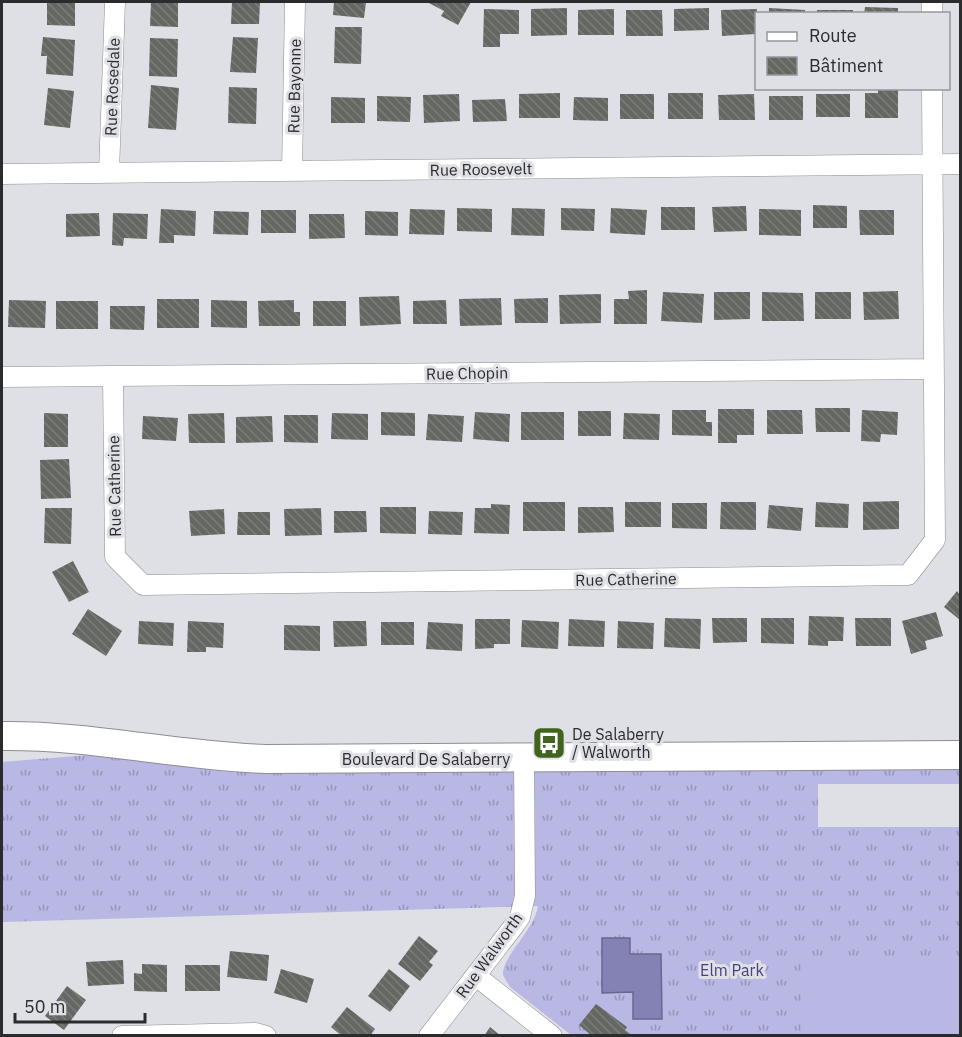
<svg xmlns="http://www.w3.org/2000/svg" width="962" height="1037" font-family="'IBM Plex Sans',sans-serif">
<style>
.grass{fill:url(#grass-tufts)}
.garden{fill:#b9b7e4}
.water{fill:#8481b4;stroke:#69678c;stroke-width:1.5}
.building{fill:url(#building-back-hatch)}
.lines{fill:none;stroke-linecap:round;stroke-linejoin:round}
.street-casing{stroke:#8d8d93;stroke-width:21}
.secondary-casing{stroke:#8d8d93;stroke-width:30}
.street{stroke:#fff;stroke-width:20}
.secondary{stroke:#fff;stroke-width:28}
.labels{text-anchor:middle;stroke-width:6;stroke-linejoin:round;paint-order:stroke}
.street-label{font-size:16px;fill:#2b2b2e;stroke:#dfdfe6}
.poi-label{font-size:16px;fill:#2b2b2e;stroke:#dfdfe6;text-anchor:start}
.park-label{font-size:16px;fill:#484081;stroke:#dfdfe6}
</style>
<defs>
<pattern id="grass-tufts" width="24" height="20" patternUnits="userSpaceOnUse" patternTransform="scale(1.5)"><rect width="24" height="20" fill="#b9b7e4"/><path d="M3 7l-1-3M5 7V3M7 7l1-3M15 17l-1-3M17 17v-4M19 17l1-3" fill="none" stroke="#9795b9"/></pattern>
<pattern id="building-back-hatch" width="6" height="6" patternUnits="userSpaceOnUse" patternTransform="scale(1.5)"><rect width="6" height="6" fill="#646762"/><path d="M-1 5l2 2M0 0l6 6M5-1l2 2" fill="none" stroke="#7b7d7a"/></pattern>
</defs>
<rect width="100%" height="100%" fill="#dfdfe6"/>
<path class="grass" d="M101 754 960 766V784H818V827H960V1035H571L510 987 503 975C502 956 534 931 538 906L2 922V762Z"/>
<path class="garden" d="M801 963H960V1035H801Z"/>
<path class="water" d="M602 938H630V954H661L662 1019H633V992L602 993Z"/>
<path class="building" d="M47 2H75V26L47 25Z
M151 2H178V27L150 26Z
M232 2H260L259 24H231Z
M334 2H366L364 18 333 15Z
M427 2H471L458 25 441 16 444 11Z
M865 7 898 8V14H864Z
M567 8V35L531 36V9Z
M709 8V30L674 31V9Z
M769 8 805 10V14H769Z
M484 9 519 10V34H500V47H483Z
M614 9V35H578V10Z
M757 9 756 34 722 36 721 10Z
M626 10H662L663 36H626Z
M817 10H853V14H817Z
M335 27H362L361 64 334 63Z
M43 37 75 40 73 76 46 74 47 56H41Z
M233 37 258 38 256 73 230 72Z
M150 38 178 39 177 77 149 76Z
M151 85 179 88 176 130 148 128Z
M229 87 257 88 256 124 228 123Z
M48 88 74 91 70 128 44 125Z
M878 88H898V118H865V93H878Z
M560 93V118H519V94Z
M668 93H703V119H668Z
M459 94 460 121 424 123 423 95Z
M620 94H654V119H620Z
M754 94 755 120H719L718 95Z
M816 94H850V117H816Z
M377 96 411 97 410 122 377 121Z
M769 96H803V120H769Z
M331 97 365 98V123H331Z
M574 97 608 98V121L573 120Z
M505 99 507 121 473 122 472 100Z
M813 205 847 206V228H813Z
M746 206 747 231 714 232 712 207Z
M661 207H695V230H661Z
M457 208 492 209V232L457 231Z
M512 208 545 209 544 236 511 235Z
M561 208 595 209 594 231 561 230Z
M611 208 647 210 645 235 610 233Z
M161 209 196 211 195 236 174 235V243H159Z
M410 209 445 210 444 235 409 234Z
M759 209 801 210V236L759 235Z
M261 210H296V233H261Z
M859 210H894V235H860Z
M214 211 249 212 248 235 213 234Z
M365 211 398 212V236L365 235Z
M99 213 100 236 66 237V214Z
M113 213 148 214 147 239 124 238 123 246 112 245Z
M309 214H344L345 238 309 239Z
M647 290V324H614V299H629L628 291Z
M898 291 899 319 864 320 863 292Z
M663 292 704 294 702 323 661 321Z
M714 292H750V319L714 320Z
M762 292 803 293 804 321H762Z
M815 292H851V319H815Z
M601 294V323L560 324 559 295Z
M399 296 401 324 360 326 359 297Z
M501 298 502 325 460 326 459 299Z
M548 298V323H515L514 299Z
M157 299H199V328H157Z
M9 300 46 301 45 328 8 327Z
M211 300 247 301V328L211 327Z
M294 300V312H300V326H259L258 301Z
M446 300 447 324H413V301Z
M56 301H98V329H56Z
M313 301H346V326H313Z
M110 306H145L144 330 110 329Z
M815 408H850V432H816Z
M718 409H754V435H737V443H718Z
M672 410H706V422H712V436L672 435Z
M767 410H802L803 434H767Z
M862 410 898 412 897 435 881 434 880 442 861 441Z
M578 411H611V436H578Z
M381 412 415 413V436L381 435Z
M475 412 510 414 509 442 473 439Z
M521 412H564V440H521Z
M44 413 68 414V447H44Z
M224 413 225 443H189L188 414Z
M332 413 368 414V440L331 439Z
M624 413 660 414 659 440 623 439Z
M428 414 464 416 462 442 426 440Z
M284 415H318V443L284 442Z
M143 416 178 418 176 441 142 439Z
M272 416 273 442 236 443V417Z
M69 459 71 498 41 499 40 460Z
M899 501V529L863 530V502Z
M523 502H565V531H523Z
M625 502H661V527H625Z
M721 502H756V530L720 529Z
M816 502 849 504 848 528 815 527Z
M672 503H707V529L672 528Z
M491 504 510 505 509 534 474 533 475 508H491Z
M769 505 803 508 801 531 767 528Z
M380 507H416V534L380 533Z
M578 507H613L614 532 578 533Z
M45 508H72L71 544 44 543Z
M321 508 322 535 285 536 284 509Z
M224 509 225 534 191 536 189 511Z
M334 511H366L367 532 334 533Z
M429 511 463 512 462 535 428 534Z
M238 512H270V535H237Z
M73 561 89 592 69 602 52 572Z
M957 591 960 595V620L944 607Z
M88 609 122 631 106 656 72 634Z
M936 612 943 636 925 641 927 649 911 654 902 621Z
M809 616 844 617 843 641H828V646L808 645Z
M665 618 701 619 700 649 664 647Z
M712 618H747V642L713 643Z
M761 618H794V644L761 643Z
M855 618H891V646H856Z
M475 619H510V644H494V648L475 649Z
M569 619 605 621 604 647 568 646Z
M522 620 559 622 558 649 521 647Z
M139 621 174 623 173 646 138 644Z
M188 621 224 623 223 648 206 647V652H187Z
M333 621H366L367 646 334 647Z
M618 621 654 623 653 649 617 648Z
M381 622H414V645H381Z
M428 622 463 624 462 651 426 649Z
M284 625 320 626V651L284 650Z
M419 936 438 951 429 962 433 965 420 981 398 964Z
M230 951 269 955 267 981 227 977Z
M123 960 124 984 88 986 86 962Z
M142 964 167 965V992L134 991V973L142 974Z
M185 965H220V991H185Z
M281 969 314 979 307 1003 274 993Z
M389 969 410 986 390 1012 368 996Z
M67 986 86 1000 64 1030 45 1016Z
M596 1004 627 1027 625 1030 633 1036H592L579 1025Z
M347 1007 375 1029 370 1036H342L331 1027Z
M490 1027 501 1036H484Z"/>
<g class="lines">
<g class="street-casing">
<path id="street" d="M932 14V2
M292 171 295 2
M109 173 115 2
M2 174 960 164
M2 377 932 369
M113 377 115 557 143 585 908 575 935 540 932 88
M476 976 552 1036
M122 1036 255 1033 266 1036
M429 1036 513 927 520 917 525 896 524 758"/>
</g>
<g class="secondary-casing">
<path id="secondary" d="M2 736C91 735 177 756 266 759L960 755"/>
</g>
<use href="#street" class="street"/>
<use href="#secondary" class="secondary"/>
</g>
<defs>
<g id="bus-square" transform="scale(1.725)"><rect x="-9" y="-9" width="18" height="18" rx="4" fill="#40641d" stroke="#dfdfe6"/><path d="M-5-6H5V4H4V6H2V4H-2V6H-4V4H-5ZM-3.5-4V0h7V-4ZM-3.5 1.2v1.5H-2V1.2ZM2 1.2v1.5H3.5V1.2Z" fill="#fff"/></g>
</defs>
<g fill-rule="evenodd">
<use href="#bus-square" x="549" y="743"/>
</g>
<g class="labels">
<g class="street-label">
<text transform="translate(294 86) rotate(-89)" y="6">Rue Bayonne</text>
<text transform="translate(112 87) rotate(-88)" y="6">Rue Rosedale</text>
<text transform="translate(481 169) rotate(-1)" y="6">Rue Roosevelt</text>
<text transform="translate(467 373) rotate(-1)" y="6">Rue Chopin</text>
<text transform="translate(114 486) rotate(-91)" y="6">Rue Catherine</text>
<text transform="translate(626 579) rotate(-1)" y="6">Rue Catherine</text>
<text x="426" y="765">Boulevard De Salaberry</text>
<text transform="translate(489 955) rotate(-54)" y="6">Rue Walworth</text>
</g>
<g class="poi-label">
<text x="572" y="740">De Salaberry<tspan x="572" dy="18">/ Walworth</tspan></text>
</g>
<g class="park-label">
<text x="732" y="976">Elm Park</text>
</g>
</g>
<rect width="962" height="1037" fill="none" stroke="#2b2b2e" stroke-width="6"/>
<rect x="755" y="12" width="195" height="78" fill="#dfdfe6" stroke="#97979c" stroke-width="1.5"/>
<rect x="767" y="32" width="30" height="9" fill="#ffffff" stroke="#97979c" stroke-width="1.5"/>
<text x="809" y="42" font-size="18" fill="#2b2b2e">Route</text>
<rect x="767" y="57" width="30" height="18" fill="url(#building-back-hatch)" stroke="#97979c" stroke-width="1.5"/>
<text x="809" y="72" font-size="18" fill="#2b2b2e">Bâtiment</text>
<path d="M15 1013v9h130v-9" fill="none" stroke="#2b2b2e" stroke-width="3"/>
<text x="24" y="1013" font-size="18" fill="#2b2b2e" stroke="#dfdfe6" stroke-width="4.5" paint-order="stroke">50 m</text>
</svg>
